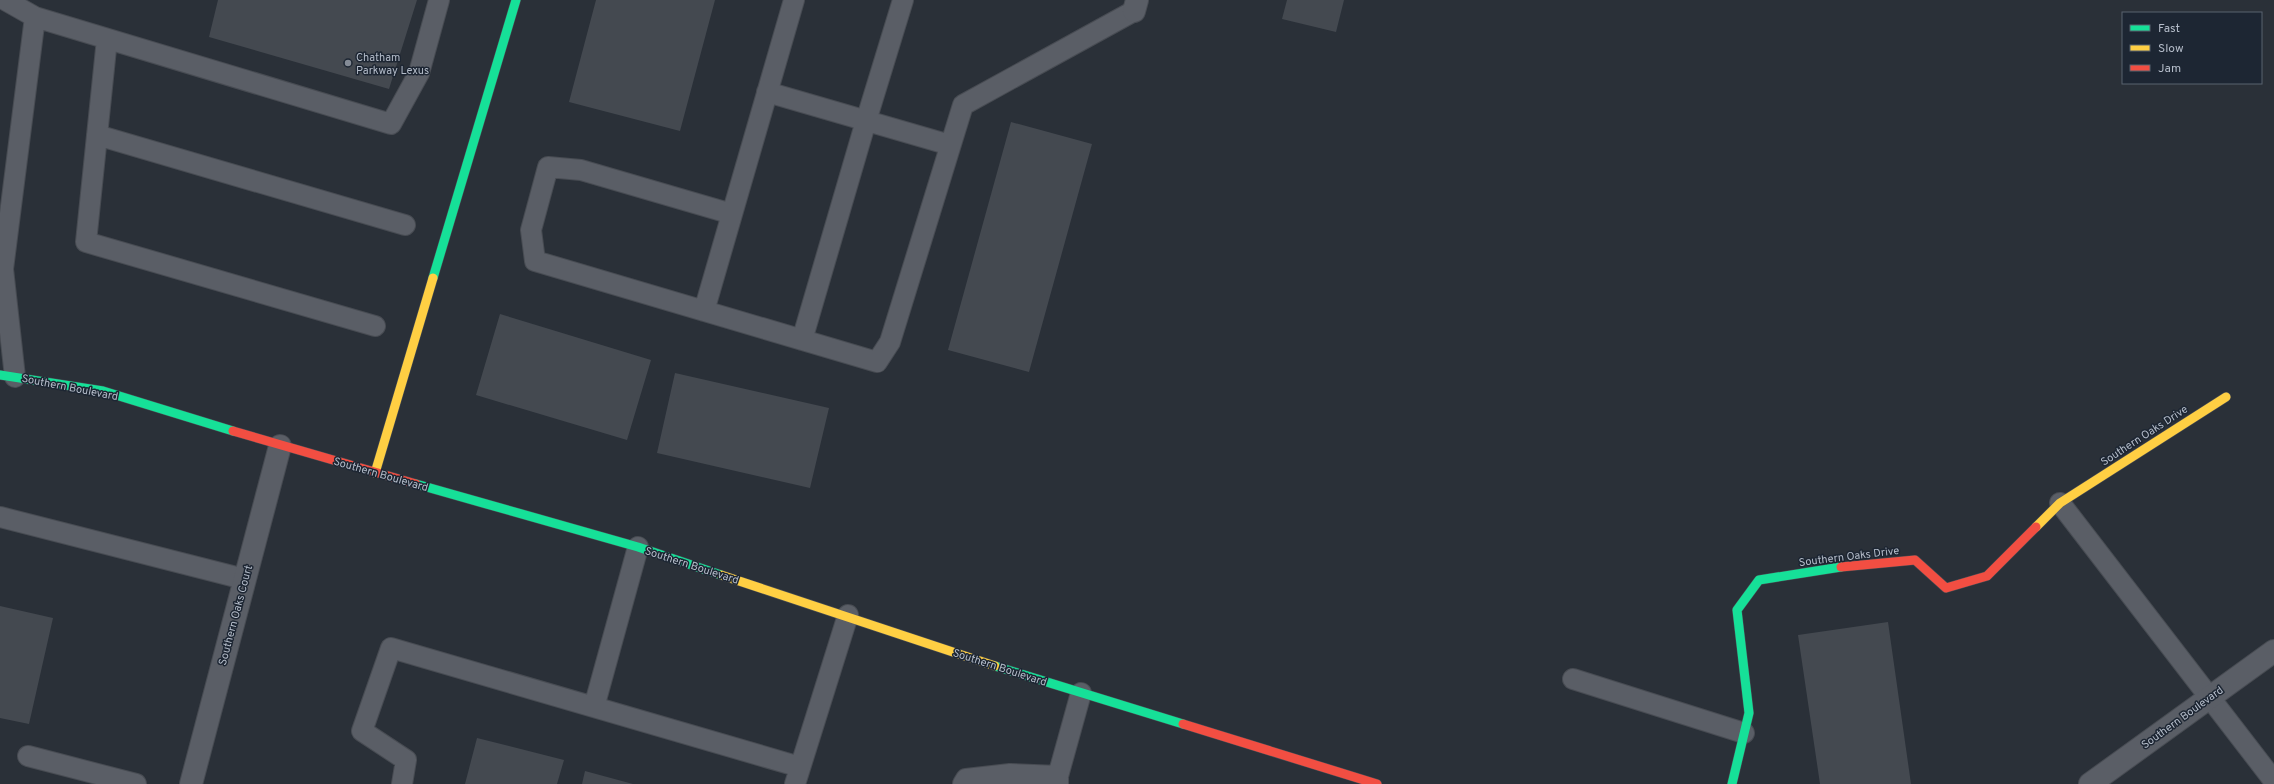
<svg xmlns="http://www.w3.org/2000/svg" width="2274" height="784" font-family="Overpass,sans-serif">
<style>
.building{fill:#444950}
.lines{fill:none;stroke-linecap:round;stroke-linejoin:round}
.lane-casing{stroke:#484c53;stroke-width:22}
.street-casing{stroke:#484c53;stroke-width:24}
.fast-casing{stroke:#484c53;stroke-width:10}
.slow-casing{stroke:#484c53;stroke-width:10}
.jam-casing{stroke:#484c53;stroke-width:10}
.lane{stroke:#5a5e66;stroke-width:20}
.street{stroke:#5a5e66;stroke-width:22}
.fast{stroke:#16e098;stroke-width:9}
.slow{stroke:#ffcf43;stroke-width:9}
.jam{stroke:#f24e42;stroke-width:9}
.poi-dot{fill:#848b96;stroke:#1d2633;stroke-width:1.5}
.labels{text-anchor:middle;stroke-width:3;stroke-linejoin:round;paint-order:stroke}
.poi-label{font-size:11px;fill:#b4bcc9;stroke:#1d2633;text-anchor:start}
.street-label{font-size:11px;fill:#b4bcc9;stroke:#1d2633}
</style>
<rect width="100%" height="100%" fill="#2a3038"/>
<path class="building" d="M218 0H417L389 89 209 37Z
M596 0H715L680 131 569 102Z
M1287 0H1344L1336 32 1282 19Z
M1011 122 1092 144 1029 372 948 350Z
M500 314 651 360 627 440 476 395Z
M675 373 829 408 810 488 657 453Z
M0 606 53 618 29 724 0 718Z
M1888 622 1911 784H1820L1798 635Z
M477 738 564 760 557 784H465Z
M585 771 633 784H582Z"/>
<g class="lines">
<g class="lane-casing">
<path id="lane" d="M5 0 35 17
M107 39 86 242 375 326
M767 92 950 145
M97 135 405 225
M732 214 581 170 548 167 531 230 535 261 877 362 890 342 963 105 1134 11
M704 311 794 0
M802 340 866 121 903 0
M15 377 3 269 35 17 391 124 419 73 439 0
M2060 503 2274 781
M0 517 244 579
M1573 679 1744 733
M594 707 638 547
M28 756 136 784
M402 784 406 760 362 731 391 648 800 767
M795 784 848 615
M963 784 966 779 1010 774 1058 776
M1058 784V776L1081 693"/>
</g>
<g class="street-casing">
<path id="street" d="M1134 11 1137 0
M191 784 280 446
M2090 784 2274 651"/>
</g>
<g class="fast-casing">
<path id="fast" d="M433 278 516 0
M0 375 103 391 233 431
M416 484 638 547 721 575
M995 666 1183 724
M1732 784 1749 713 1737 610 1759 580 1841 567"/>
</g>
<g class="slow-casing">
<path id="slow" d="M375 473 433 278
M2036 527 2060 503 2226 397
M721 575 995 666"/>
</g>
<g class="jam-casing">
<path id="jam" d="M233 431 416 484
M1841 567 1915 560 1946 588 1987 576 2036 527
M1183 724 1377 784"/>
</g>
<use href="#lane" class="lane"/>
<use href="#street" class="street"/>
<use href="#fast" class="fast"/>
<use href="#slow" class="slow"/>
<use href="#jam" class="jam"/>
</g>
<circle class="poi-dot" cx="348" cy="63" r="4"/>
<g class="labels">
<g class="poi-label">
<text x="356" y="61">Chatham<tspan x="356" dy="13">Parkway Lexus</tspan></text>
</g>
<g class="street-label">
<text transform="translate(70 387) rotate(11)" y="4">Southern Boulevard</text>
<text transform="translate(2144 435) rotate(-33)" y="4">Southern Oaks Drive</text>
<text transform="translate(381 474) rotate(16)" y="4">Southern Boulevard</text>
<text transform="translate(1849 556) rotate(-7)" y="4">Southern Oaks Drive</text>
<text transform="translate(692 565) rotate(18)" y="4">Southern Boulevard</text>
<text transform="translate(235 615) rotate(-75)" y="4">Southern Oaks Court</text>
<text transform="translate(1000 667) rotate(18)" y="4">Southern Boulevard</text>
<text transform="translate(2182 717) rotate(-36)" y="4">Southern Boulevard</text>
</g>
</g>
<rect x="2122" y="12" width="140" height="72" fill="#1d2633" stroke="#59626f"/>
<rect x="2130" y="25" width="20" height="6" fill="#16e098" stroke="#59626f"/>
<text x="2158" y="32" font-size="12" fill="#b4bcc9">Fast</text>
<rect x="2130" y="45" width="20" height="6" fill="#ffcf43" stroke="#59626f"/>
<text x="2158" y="52" font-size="12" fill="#b4bcc9">Slow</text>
<rect x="2130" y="65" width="20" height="6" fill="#f24e42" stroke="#59626f"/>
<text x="2158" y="72" font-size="12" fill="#b4bcc9">Jam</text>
</svg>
